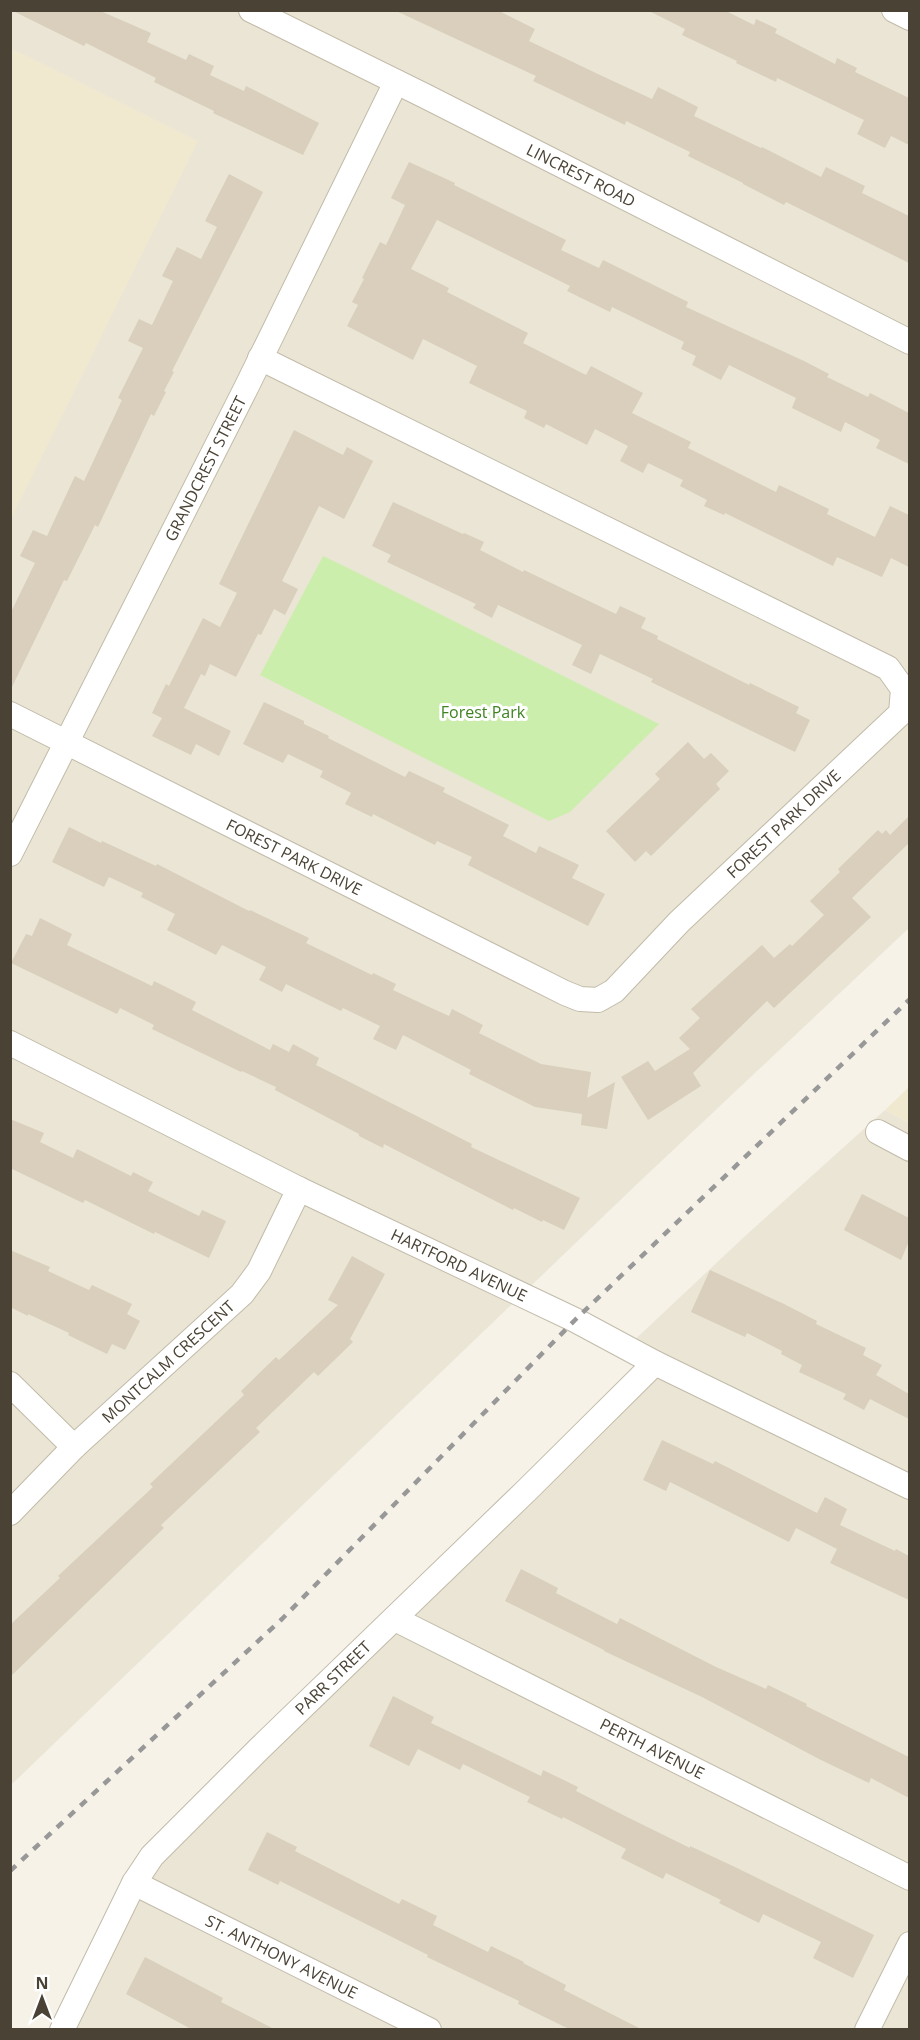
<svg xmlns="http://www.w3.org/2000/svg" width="920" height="2040" font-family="'Open Sans',sans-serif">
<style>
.residential{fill:#eae5d5}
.education{fill:#f0e9d0}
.green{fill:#cceeac}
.building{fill:#d9cfbc}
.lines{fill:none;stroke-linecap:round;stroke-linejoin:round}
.minor-casing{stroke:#c2bba9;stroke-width:26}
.minor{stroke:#fff;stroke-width:24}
.rail{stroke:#989898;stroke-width:4.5;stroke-dasharray:8 8;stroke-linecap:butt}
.labels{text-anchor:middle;stroke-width:6;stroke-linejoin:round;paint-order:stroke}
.street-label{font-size:16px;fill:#4a4335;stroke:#fff}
.park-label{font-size:16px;fill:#408321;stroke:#fff}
</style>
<rect width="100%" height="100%" fill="#f6f2e8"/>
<path class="residential" d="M11 11H909V928L635 1186 11 1785Z
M885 1110 909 1123V2029L62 2030 134 1883 654 1364 627 1347 744 1237Z"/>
<path class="education" d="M11 48 198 141 11 519Z
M909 1087V1123L885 1110Z"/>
<path class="green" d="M323 556 346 567 659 724 570 812 549 821 260 675Z"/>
<path class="building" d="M11 10H98L151 33 147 42 186 60 189 54 214 66 210 75 244 91 246 86 319 123 303 155 213 113 214 111 154 82 156 78 86 43 84 46Z
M394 10H497L535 29 529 41 602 76 652 99 658 87 698 107 694 116 761 148 762 147 821 177 826 167 865 186 862 193 909 216V263L786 202 784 205 743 184V183L688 156 690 152 626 121 625 125 533 81 536 76Z
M647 10H724L754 25 756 19 777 29 775 33 835 64 837 58 857 68 855 72 909 98V145L891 136 885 148 857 134 864 120 777 78 776 82 736 63 737 61 682 35 685 29Z
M409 162 455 183 454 185 566 240 561 250 599 268 603 260 688 302 686 307 804 361 829 374 827 377 868 397 870 393 909 413V464L876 448 880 440 845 422 841 432 792 408 796 398 729 365 721 380 692 365 696 356 681 349 684 342 612 307 610 312 567 291 570 286 437 220 411 269 449 288 447 292 528 333 523 343 586 375 591 366 643 393 632 413 691 442 688 448 776 492 779 485 829 509 827 514 875 537 890 506 909 515V567L891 558 882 577 837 557 833 566 725 513 724 515 704 506 707 500 680 486 683 480 648 463 643 473 620 461 628 446 595 429 587 445 546 424 544 428 524 418 527 411 469 383 477 366 423 339 413 360 347 326 358 305 352 302 364 279 362 278 380 242 386 245 405 205 391 198Z
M229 174 263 192 172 371 174 372 164 391 166 392 154 416 151 414 98 527 95 525 67 581 64 580 10 691V614L35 563 20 556 33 530 47 536 75 476 84 481 122 400 118 398 143 348 128 341 139 319 152 325 173 281 162 276 177 247 201 259 217 227 205 221Z
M294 430 343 455 347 447 373 461 344 519 319 506 282 581 298 589 285 615 274 609 261 635 258 634 236 677 210 664 205 676 201 674 184 708 231 731 219 756 196 744 191 755 152 736 162 718 152 713 166 684 169 686 203 618 220 627 237 593 219 584Z
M393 502 463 534 464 533 484 542 480 550 523 572 524 570 616 614 620 606 646 618 641 628 658 636 657 639 749 685 750 683 799 707 796 713 810 720 795 752 651 682 653 679 600 654 591 674 572 665 582 645 498 605 492 618 473 608 476 604 387 562 391 555 372 546Z
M264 702 304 721V724L329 736 328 738 405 777 409 771 445 788 443 792 509 825 503 836 536 853 539 846 579 865 572 878 605 894 588 926 468 865 472 857 437 841 435 845 373 814 372 817 345 804 351 793 320 777 323 771 288 754 283 763 243 744Z
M688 742 704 759 711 753 729 771 716 784 720 789 651 856 646 851 635 862 606 831 660 779 655 774Z
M909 816V843L852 898 871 917 774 1008 767 1001 693 1073 701 1086 648 1120 621 1077 648 1061 655 1071 690 1049 679 1038 700 1018 691 1009 762 945 774 958 790 944 792 946 824 915 810 901 840 872 838 869 878 830 882 834 886 830 890 835Z
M69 827 101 843 102 841 156 866 157 864 249 911 250 910 309 938 306 943 372 975 373 973 396 984 393 990 427 1006 449 1016 452 1009 483 1025 479 1033 541 1064 591 1072 587 1098 615 1082 607 1129 581 1125 582 1114 535 1107 469 1074 471 1070 403 1035 396 1050 373 1039 380 1026 343 1008 341 1011 286 984 282 992 259 980 266 967 222 945 216 955 167 930 175 914 141 897 143 893 109 877 104 887 52 862Z
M40 918 72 934 67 945 152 986 154 981 196 1002 192 1010 270 1050 273 1044 289 1052 293 1044 319 1058 316 1065 472 1144 471 1147 580 1198 564 1230 543 1220 542 1222 514 1208 513 1210 384 1144 383 1148 359 1136V1134L275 1090 276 1087 242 1071 241 1072 152 1029 154 1025 120 1008 117 1014 11 963 26 934 32 936Z
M10 1119 44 1133 40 1142 73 1158 77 1149 131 1176 133 1172 153 1182 148 1191 199 1216 202 1210 226 1221 209 1258 155 1232 154 1234 85 1200 83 1203 10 1168Z
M862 1194 909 1218V1241L901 1260 844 1230Z
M10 1250 50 1267 48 1271 89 1290 92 1285 132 1304 127 1314 140 1321 125 1350 112 1344 107 1354 68 1335 69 1333 28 1314V1316L10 1307Z
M352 1256 385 1274 350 1339 353 1342 318 1376 314 1372 256 1428 260 1432 161 1525 164 1528 10 1677V1625L60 1578 58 1576 153 1487 150 1484 244 1395 241 1391 276 1357 279 1360 338 1305 328 1300Z
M710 1270 784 1304 817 1321 816 1324 866 1348 863 1355 882 1365 876 1375 909 1394V1419L870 1399 864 1410 843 1399 846 1394 799 1372 802 1365 781 1354 782 1351 747 1333 745 1337 691 1312Z
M662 1440 713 1464 715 1461 817 1513 825 1497 847 1509 840 1525 895 1551 896 1549 909 1556V1600L830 1563 837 1549 796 1528 789 1542 670 1482 666 1491 643 1480Z
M521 1569 558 1588 556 1593 617 1624 620 1618 716 1667 766 1689 768 1685 807 1704 806 1706 909 1757V1798L871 1778 869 1783 819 1759 702 1697 604 1651V1650L505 1601Z
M393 1696 434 1717 431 1723 541 1776 543 1770 578 1787 576 1791 627 1817 690 1848V1846L737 1868 874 1935 853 1978 813 1958 821 1942 763 1914 759 1923 719 1903 721 1900 666 1873 663 1879 621 1858 626 1849 563 1817 562 1819 527 1802 530 1797 463 1764 460 1770 418 1749 409 1766 369 1746Z
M267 1832 297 1847 295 1851 399 1904 402 1899 437 1916 433 1925 488 1952 491 1946 524 1962 523 1963 566 1985 564 1990 643 2030H571L518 2004 519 2001 427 1957 428 1955 280 1881 278 1885 248 1870Z
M145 1957 223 1998 221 2002 276 2030H193L126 1994Z"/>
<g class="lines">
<g class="minor-casing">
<g id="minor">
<path id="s1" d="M251 10 427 97 910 342"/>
<path d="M894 10 910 18"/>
<path id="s2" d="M10 714 565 993 580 999 598 1000 614 991 679 922 901 713 903 689 888 668 260 358"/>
<path id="s3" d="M10 854 246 388 396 82"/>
<path id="s4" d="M10 1043 299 1189 575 1320 655 1363 910 1487"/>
<path d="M878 1132 910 1149"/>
<path d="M10 1384 74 1447"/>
<path id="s5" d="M10 1513 74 1447 242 1294 259 1271 299 1189"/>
<path id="s6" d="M395 1619 910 1878"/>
<path id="s7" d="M134 1883 429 2030"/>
<path id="s8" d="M62 2030 134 1883 152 1856 260 1748 527 1490 655 1363"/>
<path d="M867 2030 910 1944"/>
</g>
</g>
<use href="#minor" class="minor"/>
<path class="rail" d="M10 1871 282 1619 575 1320 910 999"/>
</g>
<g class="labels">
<g class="street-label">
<text dy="6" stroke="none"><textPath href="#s1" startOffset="369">LINCREST ROAD</textPath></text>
<text dy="6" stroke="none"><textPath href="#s3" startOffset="432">GRANDCREST STREET</textPath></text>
<text dy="6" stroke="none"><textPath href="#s2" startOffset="912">FOREST PARK DRIVE</textPath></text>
<text dy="6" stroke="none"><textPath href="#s2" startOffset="318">FOREST PARK DRIVE</textPath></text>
<text dy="6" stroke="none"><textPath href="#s4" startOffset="501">HARTFORD AVENUE</textPath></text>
<text dy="6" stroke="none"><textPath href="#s5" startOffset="219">MONTCALM CRESCENT</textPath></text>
<text dy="6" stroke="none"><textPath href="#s8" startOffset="450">PARR STREET</textPath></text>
<text dy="6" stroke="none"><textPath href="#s6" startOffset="288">PERTH AVENUE</textPath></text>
<text dy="6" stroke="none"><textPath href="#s7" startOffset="165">ST. ANTHONY AVENUE</textPath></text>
</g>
<g class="park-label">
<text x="483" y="718">Forest Park</text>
</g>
</g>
<rect width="920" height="2040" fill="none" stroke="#4a4335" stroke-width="24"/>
<g transform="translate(42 1998)" stroke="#ffffff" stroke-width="4.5" paint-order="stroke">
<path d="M0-4.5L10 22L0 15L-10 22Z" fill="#4a4335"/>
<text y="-9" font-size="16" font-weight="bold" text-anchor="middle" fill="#4a4335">N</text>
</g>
</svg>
